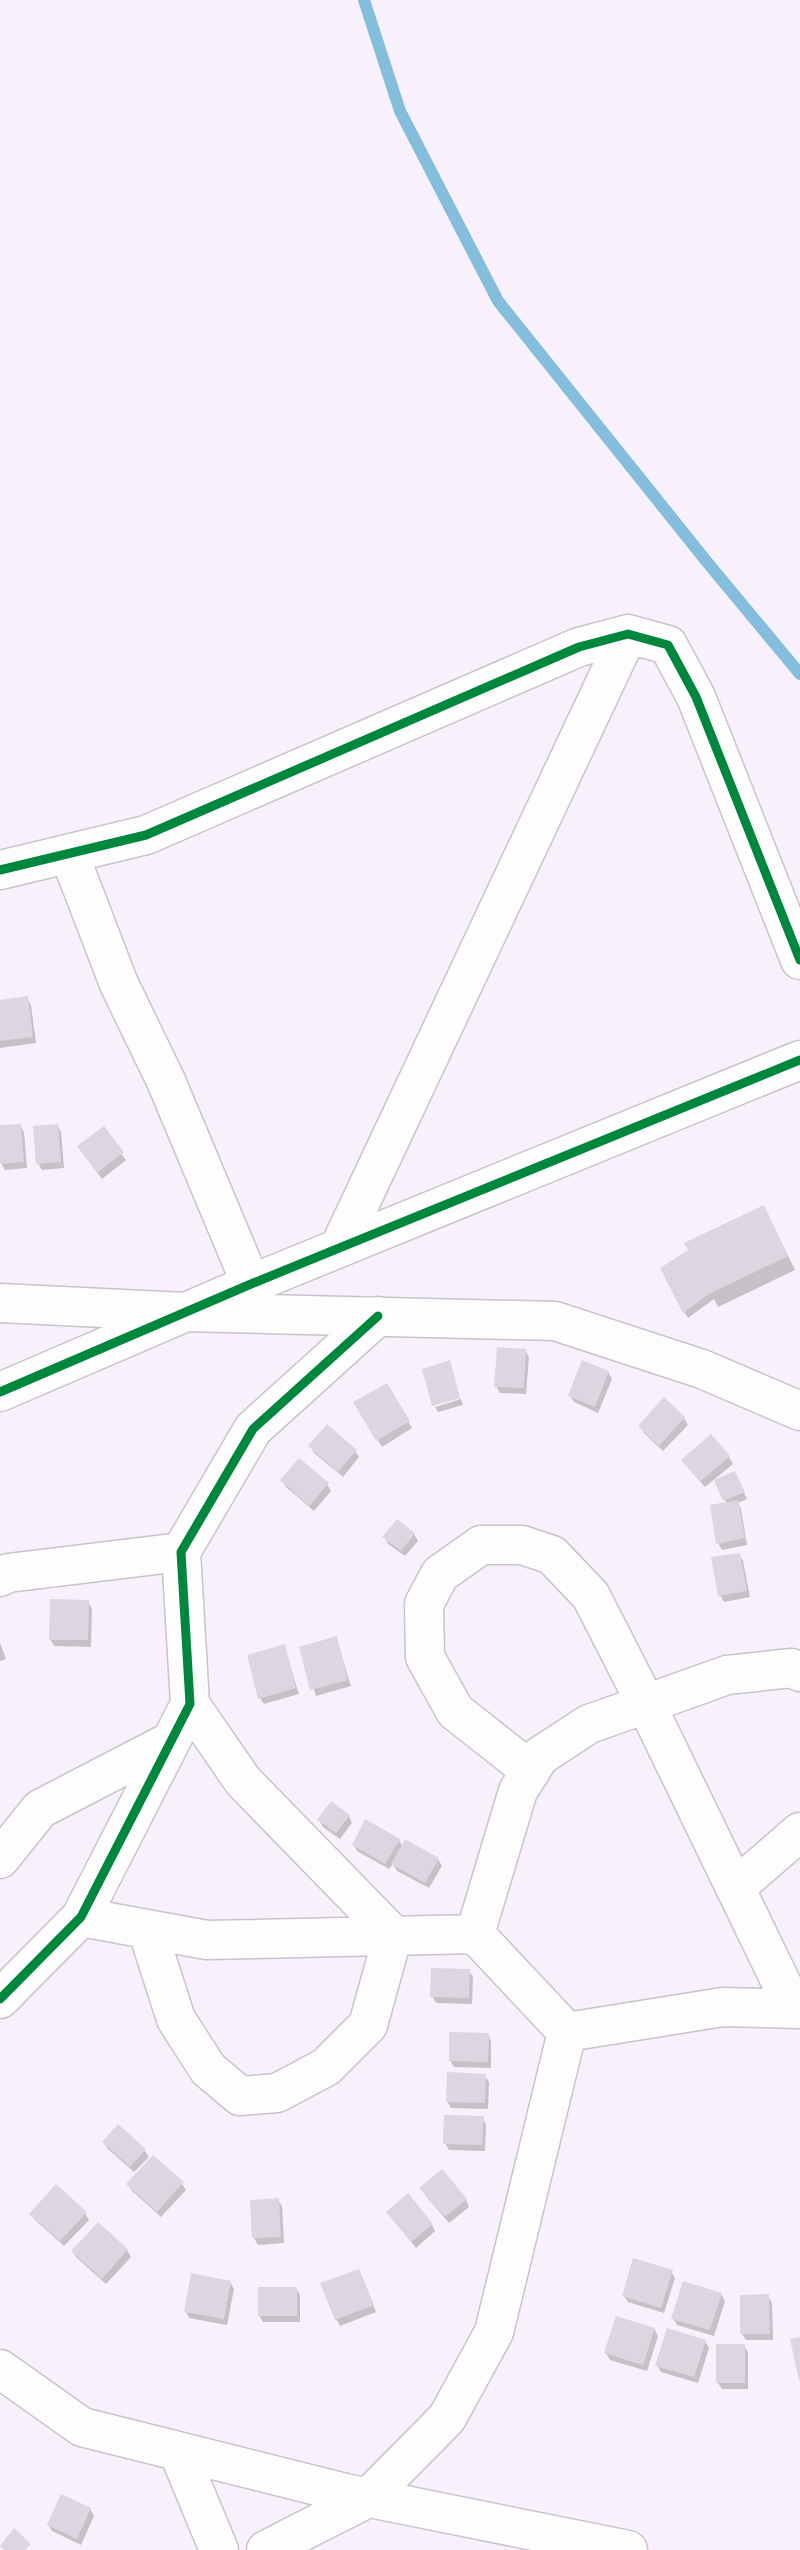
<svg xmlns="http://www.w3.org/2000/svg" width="800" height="2550" font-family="Jost,sans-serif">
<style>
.shadow{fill:#0003}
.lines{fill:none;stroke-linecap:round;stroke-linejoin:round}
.stream{stroke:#84bedc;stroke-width:12}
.building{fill:#dbd6df}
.minor-casing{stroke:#c9c3cb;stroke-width:41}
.minor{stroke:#fefdfe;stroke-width:38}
.cycleway-casing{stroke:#fff;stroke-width:13}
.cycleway{stroke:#00873e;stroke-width:9}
</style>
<rect width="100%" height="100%" fill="#f8f0fb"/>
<path class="shadow" d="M27 998 31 1005 36 1043 0 1048V1002Z
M57 1125 61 1132 64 1168 42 1170 38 1163Z
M20 1126 24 1132 27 1168 5 1170 1 1163 0 1127Z
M103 1128 126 1160 102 1179 83 1153Z
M771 1221 795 1270 718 1307 714 1299 688 1318 684 1312Z
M525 1350 529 1357 526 1394 500 1393 496 1386Z
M608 1372 612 1379 598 1413 574 1402 570 1396Z
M387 1385 412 1428 382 1447 356 1403Z
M461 1399 463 1405 438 1412 435 1407Z
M684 1418 688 1425 663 1451 644 1433 640 1426Z
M311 1447 355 1451 359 1457 343 1477 314 1453Z
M729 1457 733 1464 705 1487 683 1461Z
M738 1479 747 1499 738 1503 741 1509 747 1545 722 1550 718 1543 727 1504 716 1481Z
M282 1480 327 1484 331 1491 314 1511 286 1487Z
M414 1534 418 1541 405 1556 388 1544 385 1537Z
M739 1555 743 1561 750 1597 724 1602 720 1595Z
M88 1602 92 1609 91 1647 54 1646 50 1639Z
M336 1638 351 1686 316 1696 301 1648Z
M0 1643 6 1659 0 1661Z
M284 1646 299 1694 264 1704 260 1698Z
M349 1816 352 1823 340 1839 323 1827 319 1820Z
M399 1840 403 1847 438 1859 442 1866 429 1888 397 1871 393 1864 389 1869 357 1851 354 1845Z
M469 1971 473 1977 472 2004 436 2003 432 1996Z
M488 2034 491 2041V2068L454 2067 450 2060Z
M485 2076 489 2082 488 2109 451 2108 447 2101Z
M483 2118 486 2125 485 2151 449 2150 445 2143Z
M118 2127 145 2151 149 2157 134 2172 108 2149 104 2143Z
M182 2184 186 2190 161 2217 132 2191 128 2185Z
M425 2195 466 2200 469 2207 449 2223Z
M278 2200 282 2206 284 2243 258 2245 254 2238 252 2201Z
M388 2212 432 2225 435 2231 416 2248Z
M85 2213 89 2220 64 2246 35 2220 31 2214Z
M127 2250 131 2257 106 2284 77 2258 73 2252Z
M671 2272 675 2278 664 2313 628 2302 624 2296Z
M362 2277 376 2312 340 2326 336 2319Z
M230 2282 234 2289 227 2325 189 2318 186 2312Z
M296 2288 300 2295V2322H263L259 2315Z
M721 2294 725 2301 714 2336 677 2325 673 2318Z
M768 2296 772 2303 773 2340H746L742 2334Z
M654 2329 658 2336 647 2371 610 2360 606 2353Z
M705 2341 709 2348 698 2383 661 2372 657 2365Z
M744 2346 748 2352V2389H722L718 2383Z
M90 2509 94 2516 81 2545 52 2531 48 2524Z"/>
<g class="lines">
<path class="stream" d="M364 0 400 111 498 301 707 562 800 674"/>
</g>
<path class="building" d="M28 996 33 1037 0 1041V1000Z
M21 1124 24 1162 0 1164V1125Z
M58 1124 61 1162 36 1164 33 1126Z
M104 1126 124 1152 97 1173 77 1146Z
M764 1205 788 1256 709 1294 683 1313 660 1268 688 1250 684 1243Z
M497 1347 526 1349 524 1388 494 1387Z
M450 1360 460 1398 432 1406 422 1369Z
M582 1360 609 1371 595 1407 568 1396Z
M387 1383 410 1421 376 1441 353 1402Z
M664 1397 685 1417 659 1446 638 1426Z
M327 1424 357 1450 338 1472 308 1446Z
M711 1434 730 1456 700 1482 681 1460Z
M299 1458 329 1483 309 1506 280 1480Z
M735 1471 745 1492 723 1501 714 1480Z
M738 1500 745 1538 716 1544 710 1505Z
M397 1519 415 1533 401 1551 382 1537Z
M740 1553 747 1591 718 1596 711 1557Z
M50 1599 89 1600 88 1640H49Z
M337 1636 348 1680 310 1690 299 1647Z
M285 1644 296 1688 258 1699 247 1655Z
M331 1801 350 1815 336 1833 317 1820Z
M365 1819 400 1839 385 1864 352 1845Z
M405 1839 439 1858 425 1883 391 1864Z
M431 1968 470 1969 469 1998 430 1997Z
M449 2032 489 2033 488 2062 449 2061Z
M447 2072 486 2074 485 2103 446 2102Z
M444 2115 484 2116 482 2145 443 2144Z
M118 2124 146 2149 130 2167 102 2142Z
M153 2155 184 2182 157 2212 126 2184Z
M442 2169 467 2199 445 2217 419 2188Z
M56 2184 87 2212 60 2241 29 2214Z
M408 2193 433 2224 411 2242 386 2212Z
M279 2198 281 2237 252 2238 250 2200Z
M98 2222 128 2249 102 2279 71 2251Z
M633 2258 673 2270 661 2308 622 2296Z
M359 2269 374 2305 335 2320 320 2283Z
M191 2273 231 2281 224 2319 184 2312Z
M683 2281 722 2293 710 2330 671 2319Z
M258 2287H297V2316H258Z
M769 2294 770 2334H740V2295Z
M616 2316 655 2328 643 2365 604 2353Z
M667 2328 706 2340 694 2377 655 2366Z
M800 2337V2380L799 2381 790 2339Z
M716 2344H745V2383H716Z
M61 2494 91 2508 77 2539 47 2525Z
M14 2528 31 2544 25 2550H4L0 2546Z"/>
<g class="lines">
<g class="minor-casing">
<path id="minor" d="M69 854 119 984 166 1081 251 1284
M0 870 146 835 579 647 628 634 668 645 696 697 800 960
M339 1248 628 634
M0 1303 185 1312 555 1321 702 1369 800 1411
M0 1392 251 1284 800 1060
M0 1577 8 1573 181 1552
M531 1771 455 1711 425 1657 424 1604 440 1574 481 1545H522L552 1555 591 1596 646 1704 727 1675 792 1668 800 1672
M0 1859 40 1809 171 1741
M735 1888 800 1832
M81 1917 207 1940 475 1934
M147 1929 176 2019 208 2069 240 2096 277 2093 326 2067 368 2025 393 1935 243 1781 190 1704
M0 1999 81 1917 190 1704 181 1552 253 1429 378 1316
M567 2032 475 1934 518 1791 540 1756 589 1724 646 1704 794 2009
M567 2032 723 2007 800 2009
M0 2369 82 2427 345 2493 628 2550
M178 2451 219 2550
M266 2550 368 2498 447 2418 494 2332 567 2032"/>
</g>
<use href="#minor" class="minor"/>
<g class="cycleway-casing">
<path id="cycleway" d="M0 870 146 835 579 647 628 634 668 645 696 697 800 960
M0 1392 251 1284 800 1060
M0 1999 81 1917 190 1704 181 1552 253 1429 378 1316"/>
</g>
<use href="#cycleway" class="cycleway"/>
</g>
</svg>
